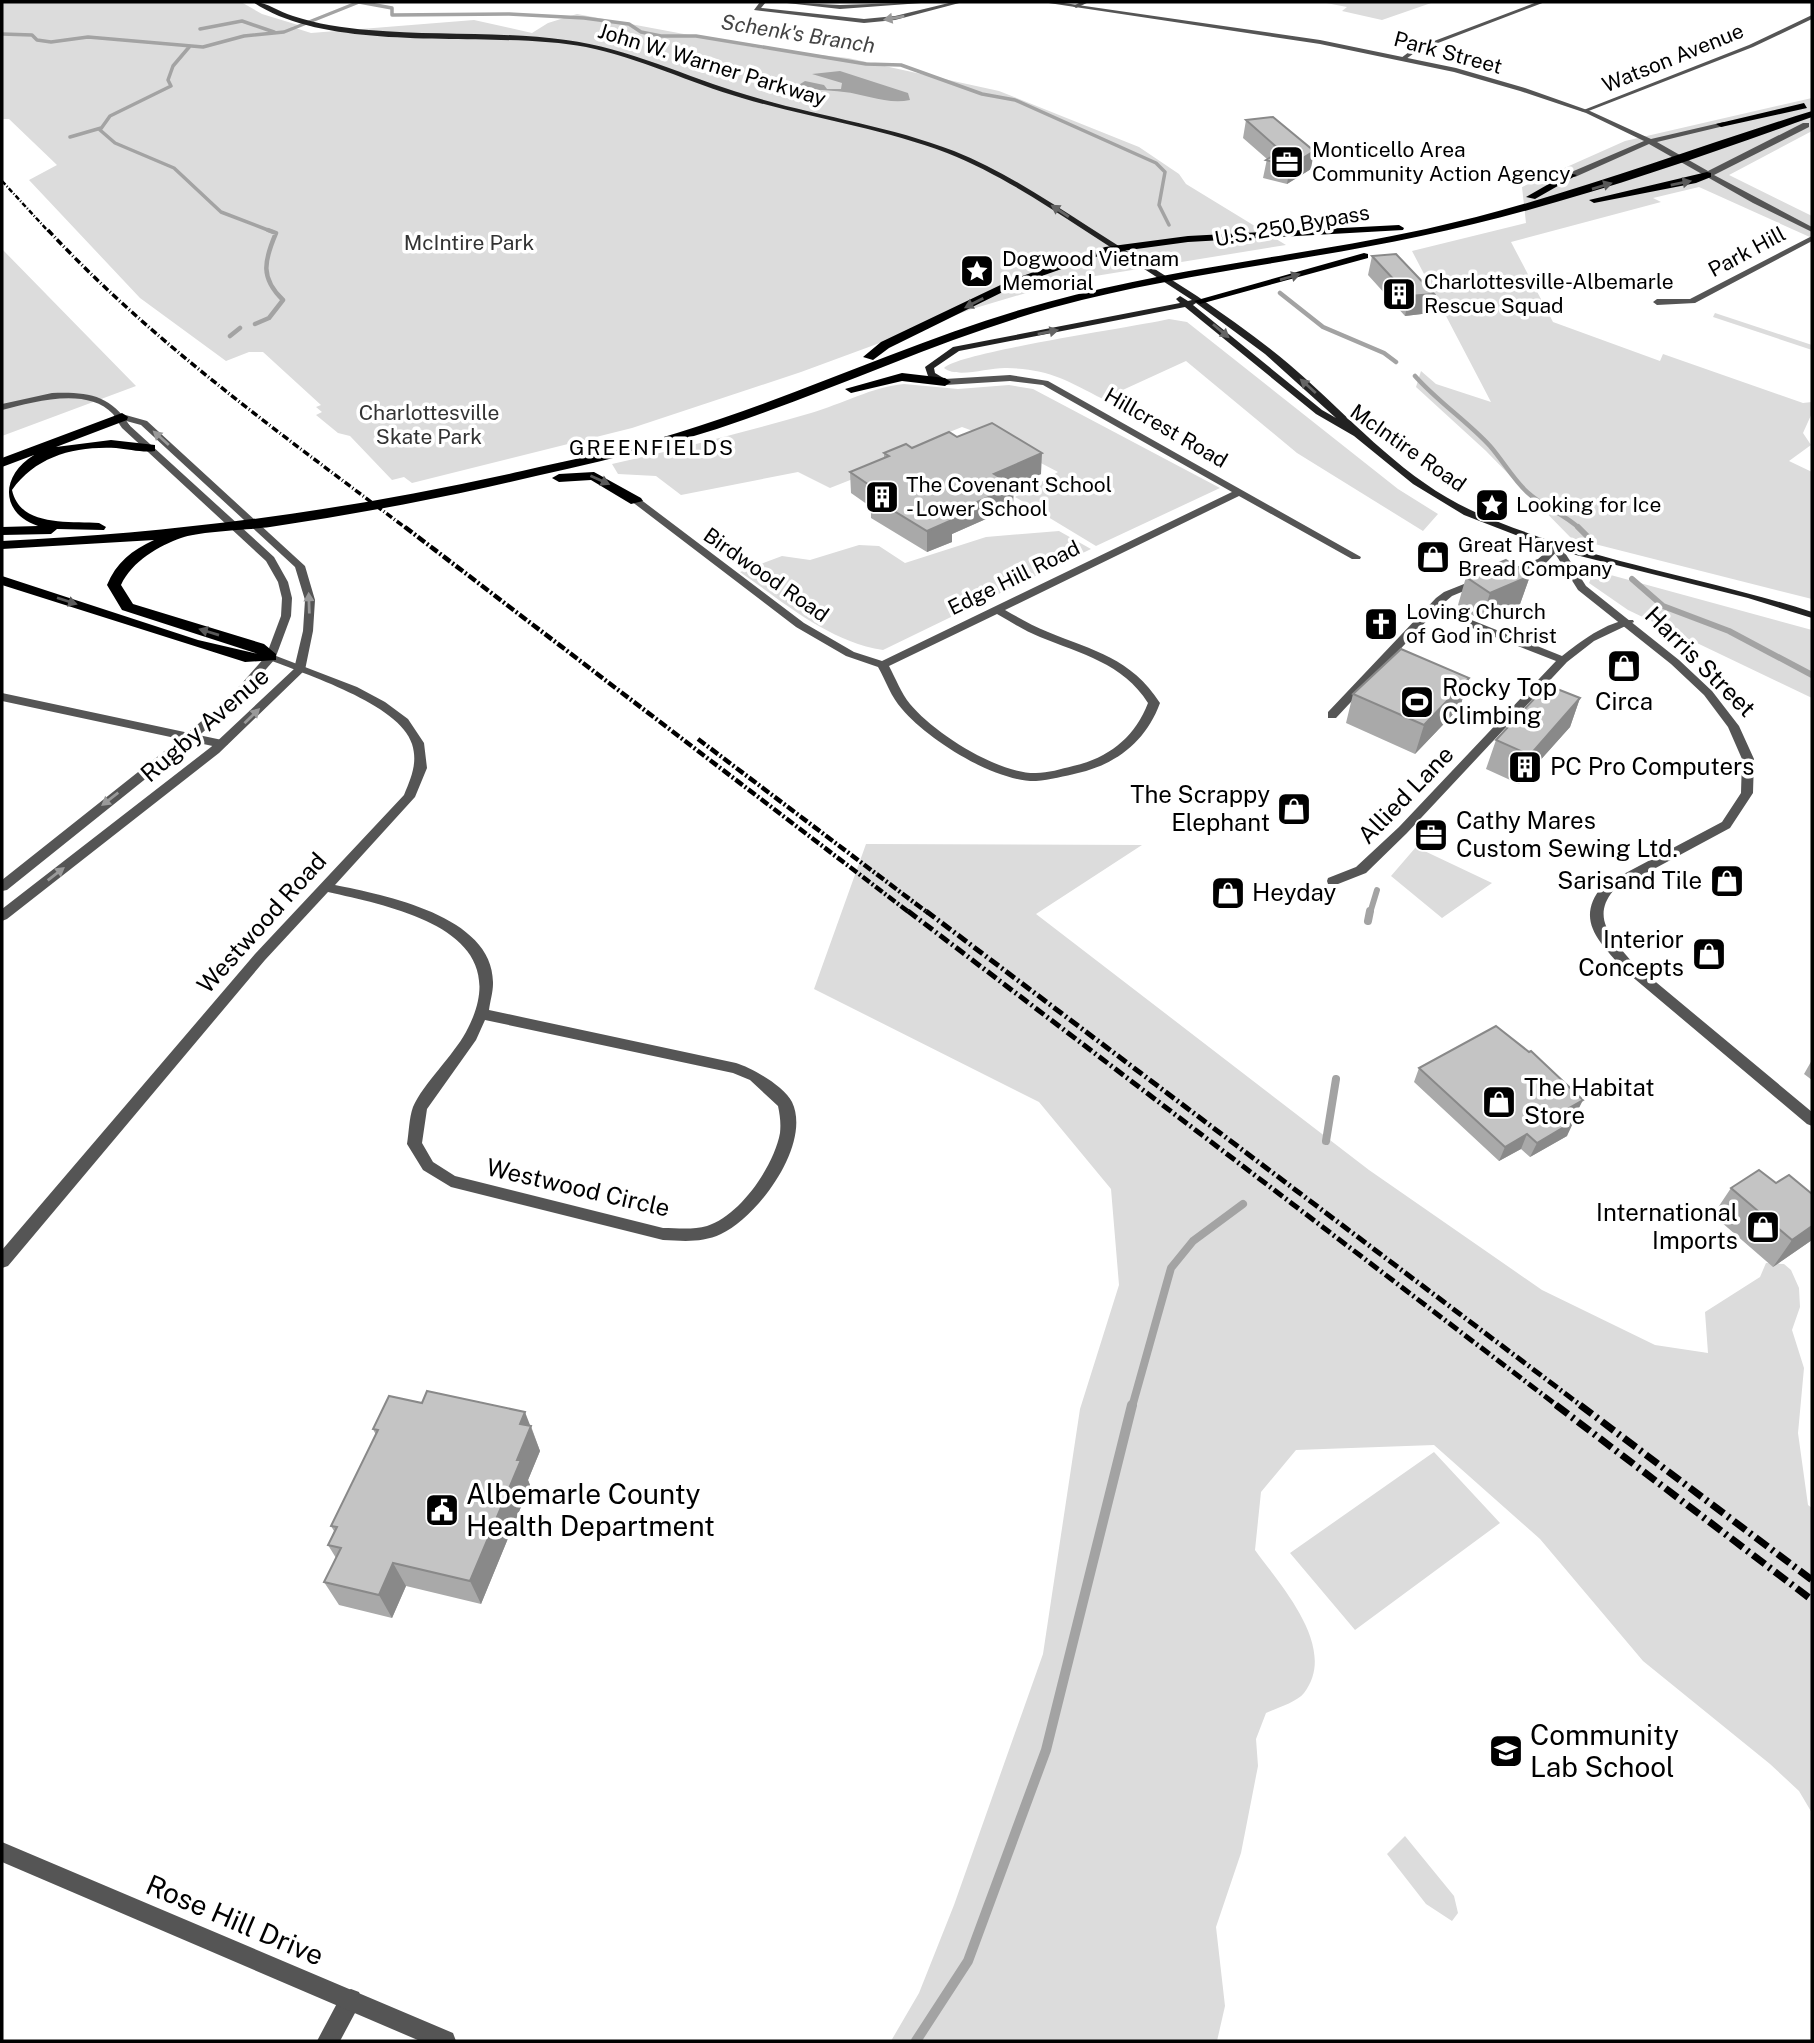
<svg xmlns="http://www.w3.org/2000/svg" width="1814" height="2043" font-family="'Public Sans',sans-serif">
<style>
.green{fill:#dcdcdc}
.water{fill:#a3a3a3}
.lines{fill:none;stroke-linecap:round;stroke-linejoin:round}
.stream-far4{stroke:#a3a3a3;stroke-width:3.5}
.stream-far3{stroke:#a3a3a3;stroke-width:4.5}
.stream-far2{stroke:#a3a3a3;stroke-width:6}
.stream-far1{stroke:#a3a3a3;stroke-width:8}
.stream{stroke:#a3a3a3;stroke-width:10}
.minor{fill:#555;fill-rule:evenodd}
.tertiary{fill:#555;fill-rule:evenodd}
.secondary{fill:#222;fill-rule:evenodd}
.trunk{fill:#000;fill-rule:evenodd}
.rail-far4{stroke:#000;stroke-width:2.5;stroke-dasharray:5 2 1 2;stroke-linecap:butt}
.rail-far3{stroke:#000;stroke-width:3.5;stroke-dasharray:7 2.5 1 2.5;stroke-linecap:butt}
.rail-far2{stroke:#000;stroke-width:4.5;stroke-dasharray:9 2.5 2 2.5;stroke-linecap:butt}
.rail-far1{stroke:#000;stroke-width:5;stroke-dasharray:11 3.5 2 3.5;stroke-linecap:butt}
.rail{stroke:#000;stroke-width:7;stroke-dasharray:15 5 2.5 5;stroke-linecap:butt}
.wall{fill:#a9a9a9}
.shaded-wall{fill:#898989}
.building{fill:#c4c4c4;stroke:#898989;stroke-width:2}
.oneway{fill:#999}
.oneway2{fill:#595959}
.oneway3{fill:#646464}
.labels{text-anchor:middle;stroke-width:7;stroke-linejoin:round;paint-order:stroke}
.far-water-label{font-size:21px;font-style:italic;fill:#444;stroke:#fff}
.far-street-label{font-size:21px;fill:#000;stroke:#fff}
.far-poi-label{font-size:21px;fill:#000;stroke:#fff;text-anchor:start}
.far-park-label{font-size:21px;fill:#333;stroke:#fff}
.far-neighbourhood-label{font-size:21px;letter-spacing:2px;fill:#000;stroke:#fff}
.street-label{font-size:24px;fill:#000;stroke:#fff}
.poi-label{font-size:24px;fill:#000;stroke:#fff;text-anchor:start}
.near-poi-label{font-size:28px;fill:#000;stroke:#fff;text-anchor:start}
.near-street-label{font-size:28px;fill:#000;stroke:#fff}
</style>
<rect width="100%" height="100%" fill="#fff"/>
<path class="green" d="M2 2H241L262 14 298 25 292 27 311 33 474 20 532 33 548 23 577 14 764 49 848 58 999 91 1139 147 1179 174 1186 184 1286 245 1083 278 1036 290 972 309 801 372 632 428 412 483 404 477 392 480 350 436 338 433 316 415 322 412 316 407 321 405 263 352H249L226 361 140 298 29 180 57 165 9 119H2Z
M1321 2H1434L1382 20 1342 11 1347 7Z
M1812 98V131L1729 175 1812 216V238L1699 187 1653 198 1661 202 1511 242 1553 322 1660 361 1663 354 1803 403 1812 402V413L1803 433 1811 445 1789 461 1812 472V599L1571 538 1486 451 1416 387 1421 371 1436 384 1491 402 1412 251 1526 223 1522 187 1625 141Z
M2 249 136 386 2 436Z
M1715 313 1812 345V350L1713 317Z
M1169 319 1187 322 1398 489 1438 514 1423 531 1297 453 1186 361 1103 399C1066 380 1049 369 1007 368 989 367 958 379 944 368 960 352 1134 327 1169 319Z
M904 384 958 389 1009 385 1033 389 1220 488 1096 546 1015 497 1058 472 995 439 962 427 937 437 944 443 830 488 798 472 681 495 656 476 618 474 612 464C679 449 745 432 811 413 842 404 872 387 904 384Z
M1059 531 1091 549 883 650C828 641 785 603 740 572L782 556 810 560 859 545 879 546 905 563 986 537Z
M1607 574 1812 630V698L1628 610 1589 583 1592 576Z
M866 844 1142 845 1036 914 1369 1170 1542 1290 1655 1345 1708 1353 1705 1312 1760 1277 1766 1263 1784 1264 1791 1270 1799 1288 1800 1307 1792 1330 1804 1368 1798 1433 1808 1505 1812 1508V1813L1799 1791 1770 1764 1643 1661 1540 1539 1434 1445 1296 1450 1261 1492 1255 1550C1280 1585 1339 1648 1304 1693 1297 1702 1277 1708 1266 1713L1256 1739 1258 1766 1241 1853 1216 1927 1225 2006 1217 2041H891L919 1993 954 1905 1043 1654 1080 1409 1119 1285 1111 1189 1039 1102 814 989Z
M1416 847 1492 883 1442 918 1391 876Z
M1434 1452 1500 1523 1355 1630 1290 1553Z
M1405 1836 1454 1896 1458 1913 1452 1921 1426 1904 1387 1854Z"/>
<path class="water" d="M840 71 908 93 910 100C888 105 865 94 844 92 827 89 809 92 797 86L805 81 824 85 827 89H841L842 83 812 74Z"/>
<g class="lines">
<path class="stream-far4" d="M359 2 392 8V15L509 14 584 18 629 24 641 32 661 36H696L866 64 901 65 982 94 1015 100 1156 163 1165 172 1159 205 1169 225
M200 29 242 21 274 32
M2 34 32 35 37 40 51 42 88 37 203 47 244 36 284 32 359 2
M190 46 173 66 168 80 171 86 110 116 100 130 115 143 174 168 221 212 273 232
M70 137 101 128"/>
<path class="stream-far3" d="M1280 293 1323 327 1384 353 1396 362
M255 324 269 318 283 300C260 278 264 261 276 233L268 230
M230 336 240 328
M1415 376C1438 402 1467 421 1490 446 1503 461 1513 479 1527 492 1544 508 1565 514 1580 529"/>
<path class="stream-far2" d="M1578 527 1593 542
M1632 579 1663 606 1729 631 1812 675
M1370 913 1377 890"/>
<path class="stream-far1" d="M1368 921 1370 911
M1326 1141 1336 1079
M1132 1407 1171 1268 1193 1241 1243 1204"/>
<path class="stream" d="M916 2041 968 1961 1046 1750 1132 1405"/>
<path class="minor" d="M760 2H766L761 8 864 19 895 16 953 2H963L895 20 864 23 754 10Z
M1081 2H1089L1076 8 1073 6Z
M1537 2H1545L1417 51 1406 59 1401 58 1413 49Z
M1812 15V19L1753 47 1586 112 1581 111 1749 45Z
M1812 236V241L1695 303 1657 305 1653 302 1657 299H1690Z
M1010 375 1048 381 1361 557 1360 559H1352L1239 496 1005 610C1019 618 1033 626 1048 632 1094 651 1131 658 1160 703 1146 741 1117 764 1078 773 1065 776 1050 780 1036 781 995 782 928 740 902 709 891 697 886 681 878 667L846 656 796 627 631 501 640 499 804 623 854 652 882 661 1232 492 1043 385 1010 381 945 385 940 382 945 379ZM997 614C1011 622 1025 631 1040 637 1081 654 1123 663 1148 703 1135 737 1109 758 1073 766 1061 769 1048 773 1036 773 998 774 934 733 910 704 901 693 896 679 889 666Z
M52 393C87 392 110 394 130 426L122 428C119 424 116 418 113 414 87 386 33 402 2 410V404Z
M1556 544 1561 547 1546 563 1502 577 1497 574 1538 559Z
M1479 578 1483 579V583L1452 596 1439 607 1562 656C1578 643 1611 618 1633 620L1634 622 1594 641 1567 662 1407 833 1366 873 1338 884H1328L1327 881 1328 878 1356 867 1399 827 1556 661 1434 613 1336 718H1328V712L1436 598 1444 592Z
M271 654 357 687 385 702 408 719 424 743 427 768 415 797 335 885C384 895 495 916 493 984 493 992 490 1002 489 1010L736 1063C752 1068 784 1086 792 1102 812 1144 758 1217 721 1234 702 1243 683 1241 663 1240L451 1187 423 1170 407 1144C409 1132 409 1118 413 1107 423 1084 453 1056 466 1032 520 932 399 908 328 892L265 960 8 1266 2 1268V1250L255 954 404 795C411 778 418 763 412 744 400 704 304 674 267 659L265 657ZM485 1020 733 1073 750 1080 778 1106C780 1115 781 1124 780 1133 774 1166 740 1216 707 1226 693 1230 677 1228 663 1228L455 1176 433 1162 422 1143 427 1109 476 1040Z
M2 693 222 740 228 744 222 748 2 701Z
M351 1989 359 1992 362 2000 340 2041H317L343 1992Z"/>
<path class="tertiary" d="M778 2 840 5 935 2 840 9Z
M1042 2H1057L1320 40 1456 68 1525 88 1590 111 1651 139 1724 122V126L1657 142 1708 171 1803 123H1809V127L1714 175 1812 227V232L1753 203 1649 144 1575 177H1569V173L1644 141 1586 113 1520 91 1454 72 1320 44Z
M122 414 147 421 305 566 315 600 313 631 305 670 219 753 7 919 2 921V909L211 747 294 669 303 631 305 600 295 567 141 425 119 419 117 417Z
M122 424H128L274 557 288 582 292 598 291 616 275 659 236 703 194 740 7 890 2 891V880L186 734 228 699 266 656 281 616 282 598 278 582 266 561 122 428Z
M1556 544 1560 545 1586 586 1679 660 1712 691 1739 726 1754 759 1753 793 1730 828 1613 891C1590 919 1614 940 1633 963L1812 1112V1126L1807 1124 1623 969C1599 941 1574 920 1603 885L1722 822 1741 793 1742 759 1728 727 1704 695 1671 664 1578 590 1551 547Z
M2 1842 453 2033 456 2041H420L2 1862Z"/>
<path class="secondary" d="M253 2C267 2 279 12 293 16 317 24 343 28 369 30 434 36 501 31 566 40 629 48 686 77 747 95 815 116 887 125 954 151 1002 170 1045 199 1089 227 1125 250 1161 273 1197 296 1235 322 1273 349 1307 380 1359 427 1408 482 1475 512 1582 560 1701 576 1812 612V618L1748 598 1552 549 1464 515 1413 484 1354 436 1316 414 1185 307 959 351 934 368 935 373 950 382 942 384 928 376 925 367 953 347 1180 303 1176 299 1180 296 1188 301 1192 300C1155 276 1118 252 1081 228 1038 200 995 172 947 153 881 128 810 118 742 98 690 83 640 58 586 47 490 29 333 56 253 2ZM1196 303 1265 354 1336 418 1322 410 1193 305Z"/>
<path class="trunk" d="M1804 103 1807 108 1721 127 1716 124Z
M1812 111V117C1684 163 1555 208 1421 236 1300 262 1175 274 1055 307 949 336 849 383 746 419 662 449 575 467 488 487 416 503 343 516 270 527 247 530 200 531 181 538 159 546 132 561 121 585L133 604 264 644 276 654V660L245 662 2 585V576L198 640 258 654 122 610 107 585C116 563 132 550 154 540L2 549V541C178 533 350 510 522 471 574 459 626 449 677 433 803 395 921 336 1048 302 1172 268 1301 256 1426 229 1558 200 1683 151 1812 111Z
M1707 172 1711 173V177L1696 183 1594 203 1589 200Z
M1568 173 1577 175 1535 199 1526 197Z
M1399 225 1404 228 1403 230 1188 242 1107 253 1019 284 889 348 873 360 863 357 881 342 1011 280 1105 247 1188 236Z
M1364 253 1368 254V258L1200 304 1194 301Z
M902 373 945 378 951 382 945 386 902 381 851 393 845 389Z
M122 413 128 417 127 420 56 447 111 440 155 445V451C143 453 128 449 116 448 75 446 36 456 12 490 20 527 68 521 99 523L106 527 104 530 57 529 51 534 2 535V527L38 526C0 513 0 476 34 455L2 467V458Z
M594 472 641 498 643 501 631 504 591 480 559 482 552 478 559 474Z"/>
<path class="rail-far4" d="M2 181 49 232"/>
<path class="rail-far3" d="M48 230C154 344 283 435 407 529"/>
<path class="rail-far2" d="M405 527 910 913
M698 739 928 913"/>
<path class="rail-far1" d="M908 911 1559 1407
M926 911 1583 1407"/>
<path class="rail" d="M1556 1405 1812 1600
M1580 1405 1812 1580"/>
</g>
<path class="wall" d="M1246 120 1311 169 1287 184 1263 178 1267 159 1243 138Z
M1372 256 1434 294 1430 313 1405 316 1368 275Z
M957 437 1041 474 1013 486V507L952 534V542L927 552 871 518V507L851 493 850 472 884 459V453Z
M1530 576 1520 604 1481 621 1458 605 1466 577Z
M1469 678 1460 707 1415 754 1346 723 1353 694Z
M1580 698 1570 727 1519 784 1486 769 1496 740Z
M1812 1060V1080L1804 1074Z
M1419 1068 1576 1114 1569 1118 1567 1136 1530 1157 1521 1149 1499 1161 1414 1082Z
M1776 1183 1812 1194V1240L1773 1267 1713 1215 1731 1188Z
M531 1426 540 1451 528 1480 530 1485 481 1604 406 1586 392 1618 339 1605 324 1582 336 1558 328 1545 334 1531 331 1526 376 1435 373 1429Z"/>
<path class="shaded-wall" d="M1314 151 1311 169 1287 184 1290 166Z
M1434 294 1430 313 1405 316 1409 296Z
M1042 453 1041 474 993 495 994 474Z
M1014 486 1013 507 952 534V542L927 552V531L945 516Z
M1530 576 1520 604 1481 621 1490 593Z
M1469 678 1460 707 1415 754 1424 725Z
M1580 698 1570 727 1519 784 1530 755Z
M1583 1100 1576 1114 1556 1126 1562 1112Z
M1574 1121 1567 1136 1530 1157 1537 1143Z
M1527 1134 1521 1149 1499 1161 1505 1147Z
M1812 1226V1240L1773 1267 1792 1240Z
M525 1412 540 1451 528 1480 530 1485 481 1604 470 1581 517 1460 520 1424Z
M393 1563 406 1586 392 1618 379 1595Z"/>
<path class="building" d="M1273 117 1314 151 1290 166 1266 160 1281 151 1246 120Z
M1396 254 1434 294 1409 296 1372 256Z
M992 423 1042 453 994 474 1014 486 945 516 952 520 927 531 871 497 881 493 850 472 889 456 884 453 906 444 912 448 949 432 957 437Z
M1506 560 1530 576 1490 593 1466 577Z
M1401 649 1469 678 1424 725 1353 694Z
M1547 685 1580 698 1530 755 1496 740Z
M1496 1026 1529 1052 1531 1051 1583 1100 1562 1112 1574 1121 1537 1143 1527 1134 1505 1147 1419 1068Z
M1759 1170 1776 1183 1789 1175 1812 1194V1226L1792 1240 1731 1188Z
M427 1391 525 1412 520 1424 531 1426 517 1460H521L470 1581 393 1563 379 1595 324 1582 341 1548 328 1545 337 1527 331 1526 378 1430 373 1429 389 1396 422 1403Z"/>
<defs><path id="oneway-solid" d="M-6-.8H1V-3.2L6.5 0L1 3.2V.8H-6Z" transform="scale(1.75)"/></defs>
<g class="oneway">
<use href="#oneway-solid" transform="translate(894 18) rotate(170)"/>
<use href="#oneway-solid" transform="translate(161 438) rotate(-138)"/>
<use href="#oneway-solid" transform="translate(309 603) rotate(-92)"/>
<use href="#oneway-solid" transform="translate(252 716) rotate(-44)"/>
<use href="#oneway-solid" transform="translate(110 799) rotate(142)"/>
<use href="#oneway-solid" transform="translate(56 874) rotate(-38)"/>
</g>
<g class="oneway2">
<use href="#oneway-solid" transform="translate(1681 183) rotate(-11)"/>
<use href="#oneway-solid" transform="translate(1602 186) rotate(-17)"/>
<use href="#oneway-solid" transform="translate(1290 277) rotate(-16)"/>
<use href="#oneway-solid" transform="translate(974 303) rotate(153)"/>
<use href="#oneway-solid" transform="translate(600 480) rotate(24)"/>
<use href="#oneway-solid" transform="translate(67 601) rotate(18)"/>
<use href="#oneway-solid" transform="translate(209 632) rotate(-163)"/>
</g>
<g class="oneway3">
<use href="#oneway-solid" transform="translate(1060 211) rotate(-147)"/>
<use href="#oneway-solid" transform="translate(1221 331) rotate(40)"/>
<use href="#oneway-solid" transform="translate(1048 332) rotate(-11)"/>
<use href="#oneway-solid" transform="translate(1308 386) rotate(-138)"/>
</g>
<defs>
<g id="office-square" transform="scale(1.75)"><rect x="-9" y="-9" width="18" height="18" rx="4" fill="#000" stroke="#fff"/><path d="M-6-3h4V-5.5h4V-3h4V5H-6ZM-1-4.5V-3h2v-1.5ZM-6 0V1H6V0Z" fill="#fff"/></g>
<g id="sight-square" transform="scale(1.75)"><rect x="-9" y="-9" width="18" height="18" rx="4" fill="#000" stroke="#fff"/><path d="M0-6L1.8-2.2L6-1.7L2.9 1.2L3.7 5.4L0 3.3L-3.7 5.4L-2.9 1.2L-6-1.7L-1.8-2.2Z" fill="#fff"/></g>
<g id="building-square" transform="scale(1.75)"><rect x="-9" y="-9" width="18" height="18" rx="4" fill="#000" stroke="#fff"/><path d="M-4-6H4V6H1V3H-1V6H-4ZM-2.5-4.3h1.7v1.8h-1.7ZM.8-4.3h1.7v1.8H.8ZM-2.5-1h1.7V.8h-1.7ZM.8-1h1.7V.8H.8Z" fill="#fff"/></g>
<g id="shop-square" transform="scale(1.75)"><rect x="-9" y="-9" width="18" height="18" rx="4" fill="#000" stroke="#fff"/><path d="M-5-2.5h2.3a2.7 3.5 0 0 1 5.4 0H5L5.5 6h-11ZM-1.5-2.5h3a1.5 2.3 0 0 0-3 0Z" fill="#fff"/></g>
<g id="church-square" transform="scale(1.75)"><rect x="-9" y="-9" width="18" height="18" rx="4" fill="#000" stroke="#fff"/><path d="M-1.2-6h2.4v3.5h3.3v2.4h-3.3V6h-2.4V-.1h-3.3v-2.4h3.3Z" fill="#fff"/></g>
<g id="stadium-square" transform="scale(1.75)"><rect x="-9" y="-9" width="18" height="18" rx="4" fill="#000" stroke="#fff"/><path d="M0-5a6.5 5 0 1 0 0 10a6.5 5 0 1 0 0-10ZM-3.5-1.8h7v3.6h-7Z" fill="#fff"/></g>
<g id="civic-square" transform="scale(1.75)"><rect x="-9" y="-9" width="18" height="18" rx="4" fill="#000" stroke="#fff"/><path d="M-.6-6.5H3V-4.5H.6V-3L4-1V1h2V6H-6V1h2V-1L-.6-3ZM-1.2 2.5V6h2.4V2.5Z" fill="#fff"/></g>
<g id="school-square" transform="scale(1.75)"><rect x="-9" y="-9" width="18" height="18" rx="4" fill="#000" stroke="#fff"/><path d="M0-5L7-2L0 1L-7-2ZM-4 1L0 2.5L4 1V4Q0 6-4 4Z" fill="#fff"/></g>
</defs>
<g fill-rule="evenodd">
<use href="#office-square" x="1287" y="162"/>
<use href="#sight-square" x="977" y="271"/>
<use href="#building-square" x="1399" y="294"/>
<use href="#building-square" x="882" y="497"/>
<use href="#sight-square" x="1492" y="505"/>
<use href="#shop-square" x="1433" y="557"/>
<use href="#church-square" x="1381" y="624"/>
<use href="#shop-square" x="1624" y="666"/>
<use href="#stadium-square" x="1417" y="702"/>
<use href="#building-square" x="1525" y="767"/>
<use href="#shop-square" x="1294" y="809"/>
<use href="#office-square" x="1431" y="835"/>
<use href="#shop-square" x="1727" y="881"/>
<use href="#shop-square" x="1228" y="893"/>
<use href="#shop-square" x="1709" y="954"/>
<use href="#shop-square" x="1499" y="1102"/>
<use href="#shop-square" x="1763" y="1227"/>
<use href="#civic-square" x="442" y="1510"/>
<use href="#school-square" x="1506" y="1751"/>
</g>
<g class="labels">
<g class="far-water-label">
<text transform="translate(798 34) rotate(9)" y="7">Schenk's Branch</text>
</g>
<g class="far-street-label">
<text transform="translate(1448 53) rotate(15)" y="7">Park Street</text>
<text transform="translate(1673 58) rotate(-22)" y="7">Watson Avenue</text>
<text transform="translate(712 65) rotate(17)" y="7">John W. Warner Parkway</text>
<text transform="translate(1292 226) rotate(-10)" y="7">U.S. 250 Bypass</text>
<text transform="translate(1747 252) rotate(-28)" y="7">Park Hill</text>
<text transform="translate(1166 428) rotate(30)" y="7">Hillcrest Road</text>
<text transform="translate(1408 448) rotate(35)" y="7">McIntire Road</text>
<text transform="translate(766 575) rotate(35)" y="7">Birdwood Road</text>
<text transform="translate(1014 578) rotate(-26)" y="7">Edge Hill Road</text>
</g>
<g class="far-poi-label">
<text x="1312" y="157">Monticello Area<tspan x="1312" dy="24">Community Action Agency</tspan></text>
<text x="1002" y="266">Dogwood Vietnam<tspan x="1002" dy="24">Memorial</tspan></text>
<text x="1424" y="289">Charlottesville-Albemarle<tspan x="1424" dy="24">Rescue Squad</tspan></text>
<text x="906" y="492">The Covenant School<tspan x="906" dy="24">- Lower School</tspan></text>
<text x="1516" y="512">Looking for Ice</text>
<text x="1458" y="552">Great Harvest<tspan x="1458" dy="24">Bread Company</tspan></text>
<text x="1406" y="619">Loving Church<tspan x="1406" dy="24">of God in Christ</tspan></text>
</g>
<g class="far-park-label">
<text x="469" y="250">McIntire Park</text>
<text x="429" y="420">Charlottesville<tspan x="429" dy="24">Skate Park</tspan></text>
</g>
<g class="far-neighbourhood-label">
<text x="652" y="455">GREENFIELDS</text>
</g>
<g class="street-label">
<text transform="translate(1700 662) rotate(45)" y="8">Harris Street</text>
<text transform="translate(205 725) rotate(-41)" y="8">Rugby Avenue</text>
<text transform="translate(1406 795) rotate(-46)" y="8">Allied Lane</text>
<text transform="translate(262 923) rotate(-48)" y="8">Westwood Road</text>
<text transform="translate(578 1188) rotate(13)" y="8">Westwood Circle</text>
</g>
<g class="poi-label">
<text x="1442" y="696">Rocky Top<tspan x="1442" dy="28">Climbing</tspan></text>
<text x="1624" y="710" text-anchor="middle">Circa</text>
<text x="1550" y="775">PC Pro Computers</text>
<text x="1270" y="803" text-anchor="end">The Scrappy<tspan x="1270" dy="28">Elephant</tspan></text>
<text x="1456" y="829">Cathy Mares<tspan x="1456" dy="28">Custom Sewing Ltd.</tspan></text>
<text x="1702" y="889" text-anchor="end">Sarisand Tile</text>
<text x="1252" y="901">Heyday</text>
<text x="1684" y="948" text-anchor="end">Interior<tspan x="1684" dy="28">Concepts</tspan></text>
<text x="1524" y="1096">The Habitat<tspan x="1524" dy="28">Store</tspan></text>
<text x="1738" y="1221" text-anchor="end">International<tspan x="1738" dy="28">Imports</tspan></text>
</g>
<g class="near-poi-label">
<text x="466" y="1504">Albemarle County<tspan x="466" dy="32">Health Department</tspan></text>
<text x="1530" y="1745">Community<tspan x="1530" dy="32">Lab School</tspan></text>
</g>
<g class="near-street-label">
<text transform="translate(235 1920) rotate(23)" y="10">Rose Hill Drive</text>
</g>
</g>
<rect width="1814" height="2043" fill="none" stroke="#000000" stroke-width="7"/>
</svg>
